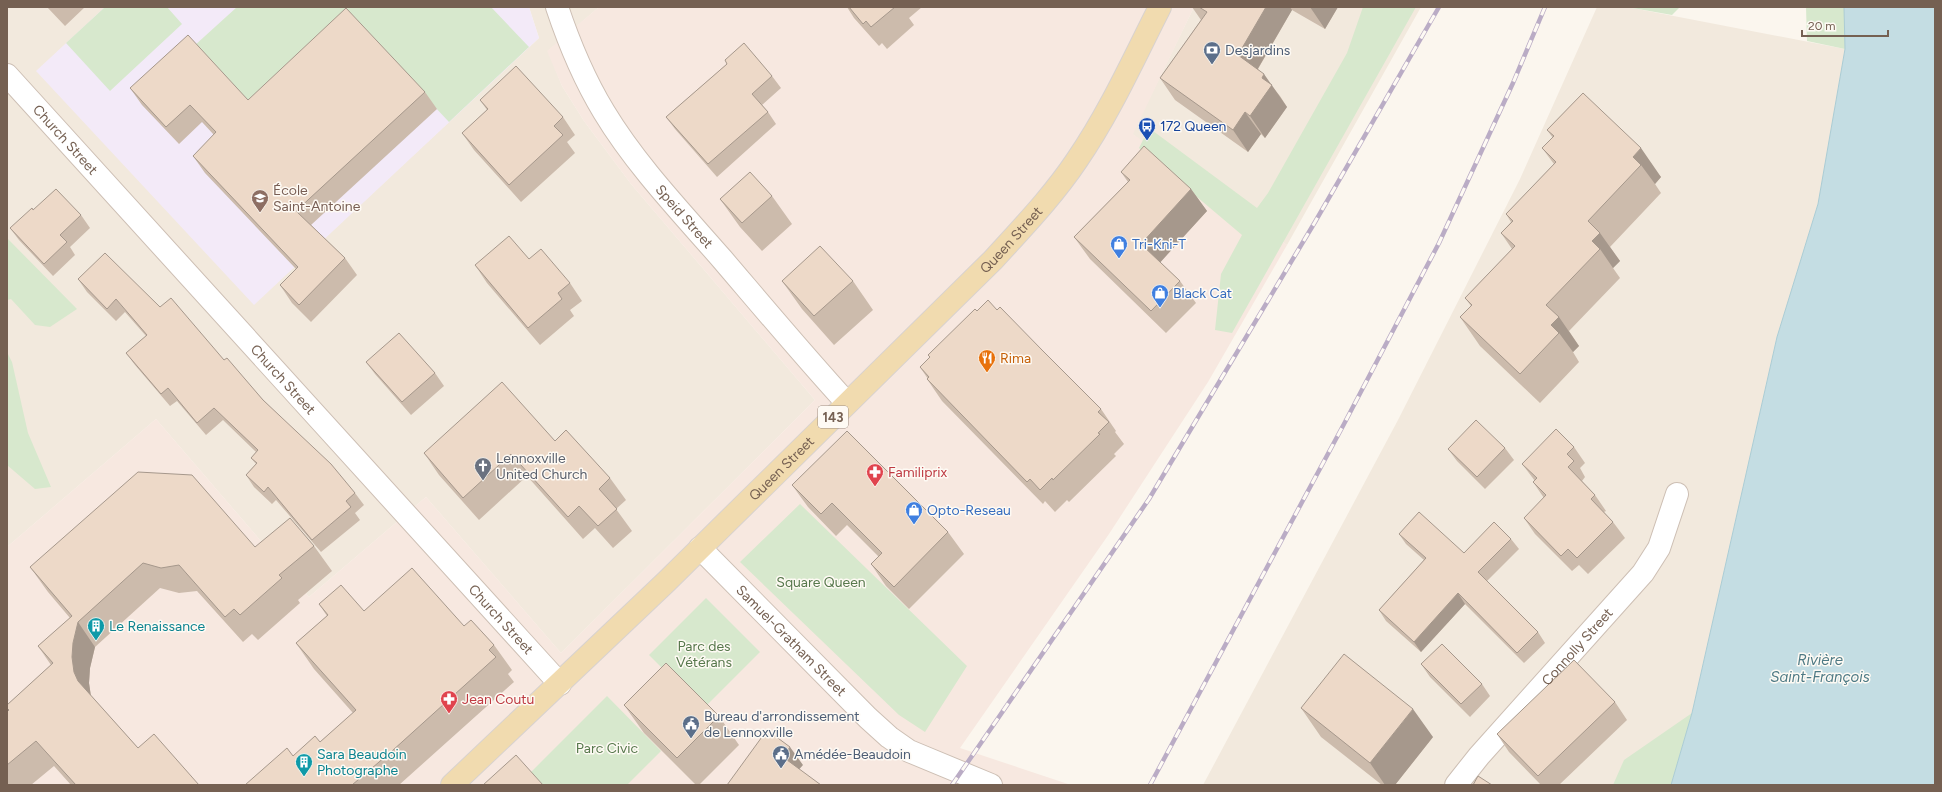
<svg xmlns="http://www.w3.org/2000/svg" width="1942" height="792" font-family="Figtree,sans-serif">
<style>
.residential{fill:#f2e9dd}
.commercial{fill:#f7e8e0}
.education{fill:#f3eaf8}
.green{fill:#d7e8cd}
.water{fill:#c4dde3;stroke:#abccd4}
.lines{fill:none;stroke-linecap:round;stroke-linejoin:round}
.street-casing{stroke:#cdbfb4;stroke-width:24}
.primary-casing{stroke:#d8d2cf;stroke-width:24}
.street{stroke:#fff;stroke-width:22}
.primary{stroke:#f1dbaf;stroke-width:22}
.rail-casing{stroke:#baacc5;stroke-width:4.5}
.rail{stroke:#fefaf4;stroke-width:3;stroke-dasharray:9;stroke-linecap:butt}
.wall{fill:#ccbbac}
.shaded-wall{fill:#a6988c}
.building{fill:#edd9c8;stroke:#a6988c}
.labels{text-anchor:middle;stroke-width:3;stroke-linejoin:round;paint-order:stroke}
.shield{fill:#fefaf4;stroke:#9e8e83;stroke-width:1}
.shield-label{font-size:13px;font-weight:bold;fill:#756052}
.service-label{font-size:14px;fill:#4e5e75;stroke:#fefaf4;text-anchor:start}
.transit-label{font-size:14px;fill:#164399;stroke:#fefaf4;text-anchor:start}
.street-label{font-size:14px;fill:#756052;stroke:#fefaf4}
.education-label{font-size:14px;fill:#785e54;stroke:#fefaf4;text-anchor:start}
.shop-label{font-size:14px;fill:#366cbe;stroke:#fefaf4;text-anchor:start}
.food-label{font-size:14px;fill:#c56008;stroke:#fefaf4;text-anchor:start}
.worship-label{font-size:14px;fill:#5b616d;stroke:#fefaf4;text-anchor:start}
.health-label{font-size:14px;fill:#be3a42;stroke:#fefaf4;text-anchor:start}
.park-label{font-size:14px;fill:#57784c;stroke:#fefaf4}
.culture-label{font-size:14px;fill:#0d838f;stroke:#fefaf4;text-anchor:start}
.water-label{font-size:15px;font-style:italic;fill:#4e7a85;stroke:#fefaf4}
</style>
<rect width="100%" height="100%" fill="#fbf6ee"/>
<path class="residential" d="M7 7H105L37 71 254 304 539 38 529 7H599L548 51 562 86 584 121 631 184 815 400 561 653 426 497 309 597 156 419 7 547Z
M1194 7H1421L1287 245 1132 134Z
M1597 7H1627L1845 49 1818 204 1777 337 1692 713 1671 785H1203L1398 420 1520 179Z"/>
<path class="commercial" d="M599 7H1194L1133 134 1287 245 1208 382 1109 534 960 748 1071 785H7V547L156 419 309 597 426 497 561 653 815 400 631 184 584 121 562 86 547 51Z"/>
<path class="education" d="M105 7H529L539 38 254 305 36 71Z"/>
<path class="green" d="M105 7H167L182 24 110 91 66 43Z
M237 7H491L529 47 449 122 358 25 260 117 194 46Z
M1363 7H1416L1232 333 1215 330 1221 274 1242 235 1139 148 1149 128 1257 208 1268 193 1347 53Z
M1627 7H1680L1672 15Z
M1806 7H1844L1845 49 1807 41Z
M7 238 77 309 50 327 35 325 11 299 7 300Z
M7 352 12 362 28 433 51 487 35 489 7 465Z
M800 504 967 666 925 732 899 715 740 562Z
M706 598 760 652 703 709 649 655Z
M607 696 661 751 627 785H541L530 773Z
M1692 713 1671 785H1613L1624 760Z"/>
<path class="water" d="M1844 7H1935V785H1671L1692 713 1777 337 1818 204 1845 49Z"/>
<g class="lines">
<g class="street-casing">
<g id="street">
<path id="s1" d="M557 7C569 43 584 79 604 112 636 165 681 212 722 259 763 307 804 356 847 403"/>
<path id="s2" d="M7 75 560 684"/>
<path id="s3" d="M700 548 868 718 889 737 909 751 991 785"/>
<path id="s4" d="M1456 785 1479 756 1643 573 1659 548 1677 494"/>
</g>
</g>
<g class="primary-casing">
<g id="primary">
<path id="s5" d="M452 785 666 582 993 260C1022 228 1053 196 1077 160 1110 112 1134 58 1160 7"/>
</g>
</g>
<use href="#street" class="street"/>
<use href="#primary" class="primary"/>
<g class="rail-casing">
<path id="rail" d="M952 785 1149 499 1315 222 1439 7
M1150 785 1344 424 1439 243 1513 83 1545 7"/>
</g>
<use href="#rail" class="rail"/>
</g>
<path class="wall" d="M47 7H85L65 26Z
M847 7H922L909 18 914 25 887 49 882 43 879 46 854 18Z
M1192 7H1338L1325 29 1292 10 1258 69 1280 96 1287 107 1265 138 1261 134 1248 152 1175 100 1160 78 1201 20Z
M725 60 772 76 781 88 762 105 768 112 776 124 717 177 675 129 666 117 727 64Z
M130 88 248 100 425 92 437 109 311 225 345 258 357 275 311 322 292 303 280 285 296 269 205 173 193 156 214 135 202 122 179 144 142 105Z
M1583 93 1661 177 1655 184 1661 193 1610 247 1620 261 1613 268 1620 278 1569 331 1579 346 1573 352 1579 362 1540 403 1480 346 1460 317 1471 306 1465 298 1512 249 1501 233 1511 222 1506 214 1554 164 1542 148 1553 138 1547 130Z
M480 100 563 117 575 135 567 142 575 153 521 202 474 150 462 133 487 110Z
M1121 172 1191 189 1207 211 1160 262 1180 281 1196 303 1166 333 1090 259 1074 237 1128 182Z
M772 196 792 224 762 251 740 227 720 199Z
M33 210 81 215 90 228 70 247 75 255 53 276 19 240 10 228Z
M529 259 570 283 582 301 570 310 574 316 540 345 487 283 475 265Z
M78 279 160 307 224 360 355 493 364 505 355 513 360 520 321 552 276 500 272 504 254 487 246 475 256 464 251 458 256 452 223 420 206 435 177 401 170 406 135 365 126 353 146 336 125 312 116 321 87 292Z
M782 281H853L873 310 834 345 802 309Z
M997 310 1101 409 1116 431 1115 432 1124 444 1114 454 1116 456 1069 502 1067 500 1055 512 1045 501 1043 504 942 401 927 379H928L920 367 930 358 928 355 977 311Z
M366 362 435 373 444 386 411 415 375 374Z
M555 441 610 478 626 500 616 509 632 531 613 548 595 528 583 539 527 476 479 520 439 475 424 453Z
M1574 447 1585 463 1580 468 1585 477 1582 481 1595 495 1606 511 1604 512 1613 522 1625 538 1588 574 1579 565 1572 571 1535 534 1524 518 1544 498 1533 482 1535 481 1522 464Z
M1505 448 1514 460 1485 489 1457 461 1448 449Z
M792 485 948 532 964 554 909 609 886 586 871 564 879 557 847 525 836 536 808 507Z
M1399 534 1464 553 1511 539 1519 549 1487 581 1538 632 1545 643 1524 663 1465 604 1421 652 1386 621 1379 610 1424 560 1406 544Z
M314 546 332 571 298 600 300 603 258 640 252 634 243 642 197 591 179 593 160 588 95 647 90 668 89 683 91 696 138 748 199 785H71L54 766 31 785H7V712L8 711 7 709V705L51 665 38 646 70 618 48 592 30 567 255 547Z
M319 604 464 626 494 645 512 670 508 674 514 682 399 785H245L293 756 320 742 353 713 314 669 296 643 327 616Z
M1421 664 1482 684 1490 696 1470 717 1430 677Z
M1615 702 1627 720 1559 785H1541L1509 752 1497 734Z
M624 705 719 716 739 745 699 785H696L644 733Z
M1301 708 1433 737 1395 785H1382L1321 737Z"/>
<path class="shaded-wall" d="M1266 7H1290L1292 10 1253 77 1238 55Z
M1310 7H1338L1325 29Z
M1264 74 1287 107 1265 138 1250 116 1262 78Z
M1245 112 1261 134 1248 152 1233 130Z
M1641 148 1661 177 1655 184 1641 165 1633 157Z
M1191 189 1207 211 1157 266 1141 244Z
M1600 233 1620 261 1613 268 1600 249 1592 241Z
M1559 317 1579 346 1573 352 1559 333 1551 325Z
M1458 593 1465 604 1421 652 1414 642Z
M78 622 95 647 90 668 89 683 91 697 78 681 74 672 72 657 73 643Z
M1413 709 1433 737 1395 785H1385L1370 763Z
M790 747 803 765 795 774 783 757Z"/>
<path class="building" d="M849 7H895L871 27 866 21 863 24Z
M1199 7H1266L1238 55 1264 74 1262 78 1272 85 1250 116 1245 112 1233 130 1160 78 1207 12Z
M346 8 425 92 296 211 345 258 299 305 280 285 298 267 193 156 216 132 190 105 166 127 130 88 188 35 248 100Z
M744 43 772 76 752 94 768 112 708 164 666 117 727 64 725 60Z
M516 66 563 117 554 126 563 135 509 185 462 133 488 109 480 100Z
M1583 93 1641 148 1633 157 1641 165 1588 221 1600 233 1592 241 1600 249 1546 305 1559 317 1551 325 1559 333 1520 374 1460 317 1472 305 1465 298 1515 246 1501 233 1513 221 1506 214 1556 162 1542 148 1554 136 1547 130Z
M1144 146 1191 189 1141 244 1180 281 1151 311 1074 237 1130 180 1121 172Z
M750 172 772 196 742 223 720 199Z
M56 189 81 215 60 235 67 242 44 264 10 228 32 208 33 210Z
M509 236 529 259 541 249 570 283 558 293 562 299 528 328 475 265Z
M820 246 853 281 814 316 782 281Z
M105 253 160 307 171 298 224 360 227 358 263 400 331 464 355 493 346 501 351 507 312 540 268 487 264 492 246 475 257 463 251 458 258 450 214 408 197 423 168 388 161 394 126 353 147 335 116 299 107 309 78 279Z
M988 300 997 310 1000 307 1042 350 1101 409 1098 412 1109 422 1098 433 1100 434 1053 480 1052 478 1040 490 1030 479 1027 482 927 379 929 377 920 367 930 357 928 355 975 309 977 311Z
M399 333 435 373 402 402 366 362Z
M502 382 555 441 566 430 610 478 599 489 617 509 598 526 579 506 568 517 511 454 463 498 424 453Z
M1476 420 1505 448 1477 477 1448 449Z
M1556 429 1574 447 1567 454 1574 461 1568 467 1595 495 1591 499 1613 522 1577 558 1568 549 1561 556 1524 518 1546 495 1533 482 1537 478 1522 464Z
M847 431 948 532 894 587 871 564 882 553 832 503 821 514 792 485Z
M138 472 192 475 255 547 290 518 314 546 279 575 282 578 240 615 234 609 225 617 179 565 161 568 143 563 78 622 73 643 72 657 74 672 78 681 138 748 154 734 199 785H76L36 741 7 765V712L9 710 7 708V705L53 663 38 646 72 616 30 567Z
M1419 512 1464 553 1494 522 1511 539 1478 572 1538 632 1517 653 1458 593 1414 642 1379 610 1426 558 1399 534Z
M412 568 464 626 471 620 494 645 489 650 496 657 392 751 352 785H245L287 748 293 756 315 736 320 742 356 710 296 643 328 615 319 604 341 585 364 611Z
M1442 644 1482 684 1461 704 1421 664Z
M1344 654 1413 709 1370 763 1301 708Z
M1574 660 1615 702 1538 776 1497 734Z
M666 663 719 716 677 758 624 705Z
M767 730 790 747 783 757 821 785H727Z
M516 755 543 785H483Z
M1478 776 1492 785H1473Z"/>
<defs>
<g id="bank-pin" transform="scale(0.9)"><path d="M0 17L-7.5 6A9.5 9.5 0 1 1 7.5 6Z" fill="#5c6f8a" stroke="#fefaf4"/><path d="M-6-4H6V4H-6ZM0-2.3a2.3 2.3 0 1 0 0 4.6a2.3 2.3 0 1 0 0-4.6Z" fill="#fff"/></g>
<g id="bus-pin" transform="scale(0.9)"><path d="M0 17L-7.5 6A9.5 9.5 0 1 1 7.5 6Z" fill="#1a4fb4" stroke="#fefaf4"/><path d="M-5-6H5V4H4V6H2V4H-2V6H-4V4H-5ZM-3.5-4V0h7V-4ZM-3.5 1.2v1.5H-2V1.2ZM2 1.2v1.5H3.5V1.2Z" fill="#fff"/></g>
<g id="school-pin" transform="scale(0.9)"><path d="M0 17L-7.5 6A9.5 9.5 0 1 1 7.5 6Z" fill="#8d6e63" stroke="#fefaf4"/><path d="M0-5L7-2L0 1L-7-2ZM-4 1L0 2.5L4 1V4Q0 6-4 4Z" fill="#fff"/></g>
<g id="shop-pin" transform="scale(0.9)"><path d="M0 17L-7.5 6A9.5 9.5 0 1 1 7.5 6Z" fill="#3f7fe0" stroke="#fefaf4"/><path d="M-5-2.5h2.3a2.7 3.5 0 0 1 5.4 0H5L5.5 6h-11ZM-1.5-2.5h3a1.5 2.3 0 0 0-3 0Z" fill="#fff"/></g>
<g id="restaurant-pin" transform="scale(0.9)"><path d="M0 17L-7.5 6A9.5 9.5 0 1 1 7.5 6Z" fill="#e8710a" stroke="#fefaf4"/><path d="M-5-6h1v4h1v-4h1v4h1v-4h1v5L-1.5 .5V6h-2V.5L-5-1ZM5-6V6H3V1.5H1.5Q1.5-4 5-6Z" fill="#fff"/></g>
<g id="church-pin" transform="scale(0.9)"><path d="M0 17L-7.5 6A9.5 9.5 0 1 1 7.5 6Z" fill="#6b7280" stroke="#fefaf4"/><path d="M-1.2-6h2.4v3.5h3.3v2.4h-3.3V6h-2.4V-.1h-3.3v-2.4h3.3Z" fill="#fff"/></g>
<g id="pharmacy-pin" transform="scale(0.9)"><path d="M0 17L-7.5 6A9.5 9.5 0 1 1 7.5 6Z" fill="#e0444e" stroke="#fefaf4"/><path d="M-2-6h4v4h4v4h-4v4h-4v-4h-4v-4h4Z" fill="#fff"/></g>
<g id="building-pin" transform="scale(0.9)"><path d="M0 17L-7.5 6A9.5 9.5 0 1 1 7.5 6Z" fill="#0f9aa8" stroke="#fefaf4"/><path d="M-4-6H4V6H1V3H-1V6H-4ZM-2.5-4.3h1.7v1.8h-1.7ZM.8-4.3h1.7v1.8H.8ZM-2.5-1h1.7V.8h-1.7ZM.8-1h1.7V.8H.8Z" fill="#fff"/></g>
<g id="civic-pin" transform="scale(0.9)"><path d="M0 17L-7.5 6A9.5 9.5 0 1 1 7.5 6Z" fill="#5c6f8a" stroke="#fefaf4"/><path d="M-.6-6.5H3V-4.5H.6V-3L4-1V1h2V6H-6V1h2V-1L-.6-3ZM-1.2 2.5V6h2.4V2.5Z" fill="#fff"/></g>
</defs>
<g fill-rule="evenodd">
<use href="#bank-pin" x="1212" y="50"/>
<use href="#bus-pin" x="1147" y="126"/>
<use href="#school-pin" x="260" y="198"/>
<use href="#shop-pin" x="1119" y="244"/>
<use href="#shop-pin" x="1160" y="293"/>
<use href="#restaurant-pin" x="987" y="358"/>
<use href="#church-pin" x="483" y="466"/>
<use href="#pharmacy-pin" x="875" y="472"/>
<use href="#shop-pin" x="914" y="510"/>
<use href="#building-pin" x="96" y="626"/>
<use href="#pharmacy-pin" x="449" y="699"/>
<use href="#civic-pin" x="691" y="724"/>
<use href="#civic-pin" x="781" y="754"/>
<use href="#building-pin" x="304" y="762"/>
</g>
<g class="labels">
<rect class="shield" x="818" y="406" width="30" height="22" rx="3"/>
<g class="shield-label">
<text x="833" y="422">143</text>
</g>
<g class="service-label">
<text x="1225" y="55">Desjardins</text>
<text x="704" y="721">Bureau d'arrondissement<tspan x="704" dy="16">de Lennoxville</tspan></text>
<text x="794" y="759">Amédée-Beaudoin</text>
</g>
<g class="transit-label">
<text x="1160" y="131">172 Queen</text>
</g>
<g class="street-label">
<text dy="5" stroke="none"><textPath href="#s2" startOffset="87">Church Street</textPath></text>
<text dy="5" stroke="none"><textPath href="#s1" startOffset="247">Speid Street</textPath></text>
<text dy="5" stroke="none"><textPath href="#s5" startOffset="781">Queen Street</textPath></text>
<text dy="5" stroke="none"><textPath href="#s2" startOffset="411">Church Street</textPath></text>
<text dy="5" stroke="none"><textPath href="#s5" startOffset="457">Queen Street</textPath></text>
<text dy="5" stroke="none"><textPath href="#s2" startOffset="735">Church Street</textPath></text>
<text dy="5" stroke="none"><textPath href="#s3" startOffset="130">Samuel-Gratham Street</textPath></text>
<text dy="5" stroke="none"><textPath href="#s4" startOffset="184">Connolly Street</textPath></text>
</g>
<g class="education-label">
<text x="273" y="195">École<tspan x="273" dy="16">Saint-Antoine</tspan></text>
</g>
<g class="shop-label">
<text x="1132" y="249">Tri-Kni-T</text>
<text x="1173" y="298">Black Cat</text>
<text x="927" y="515">Opto-Reseau</text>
</g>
<g class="food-label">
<text x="1000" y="363">Rima</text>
</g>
<g class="worship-label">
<text x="496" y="463">Lennoxville<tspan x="496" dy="16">United Church</tspan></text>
</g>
<g class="health-label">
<text x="888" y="477">Familiprix</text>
<text x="462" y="704">Jean Coutu</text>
</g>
<g class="park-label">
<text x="821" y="587">Square Queen</text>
<text x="704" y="651">Parc des<tspan x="704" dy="16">Vétérans</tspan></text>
<text x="607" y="753">Parc Civic</text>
</g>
<g class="culture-label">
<text x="109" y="631">Le Renaissance</text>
<text x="317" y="759">Sara Beaudoin<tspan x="317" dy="16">Photographe</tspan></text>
</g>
<g class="water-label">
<text x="1820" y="665">Rivière<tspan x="1820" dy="17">Saint-François</tspan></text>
</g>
</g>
<rect width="1942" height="792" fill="none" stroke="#756052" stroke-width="16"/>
<path d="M1802 30v6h86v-6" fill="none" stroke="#756052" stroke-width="2"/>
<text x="1808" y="30" font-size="12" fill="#756052" stroke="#fefaf4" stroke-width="3" paint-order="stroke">20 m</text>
</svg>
